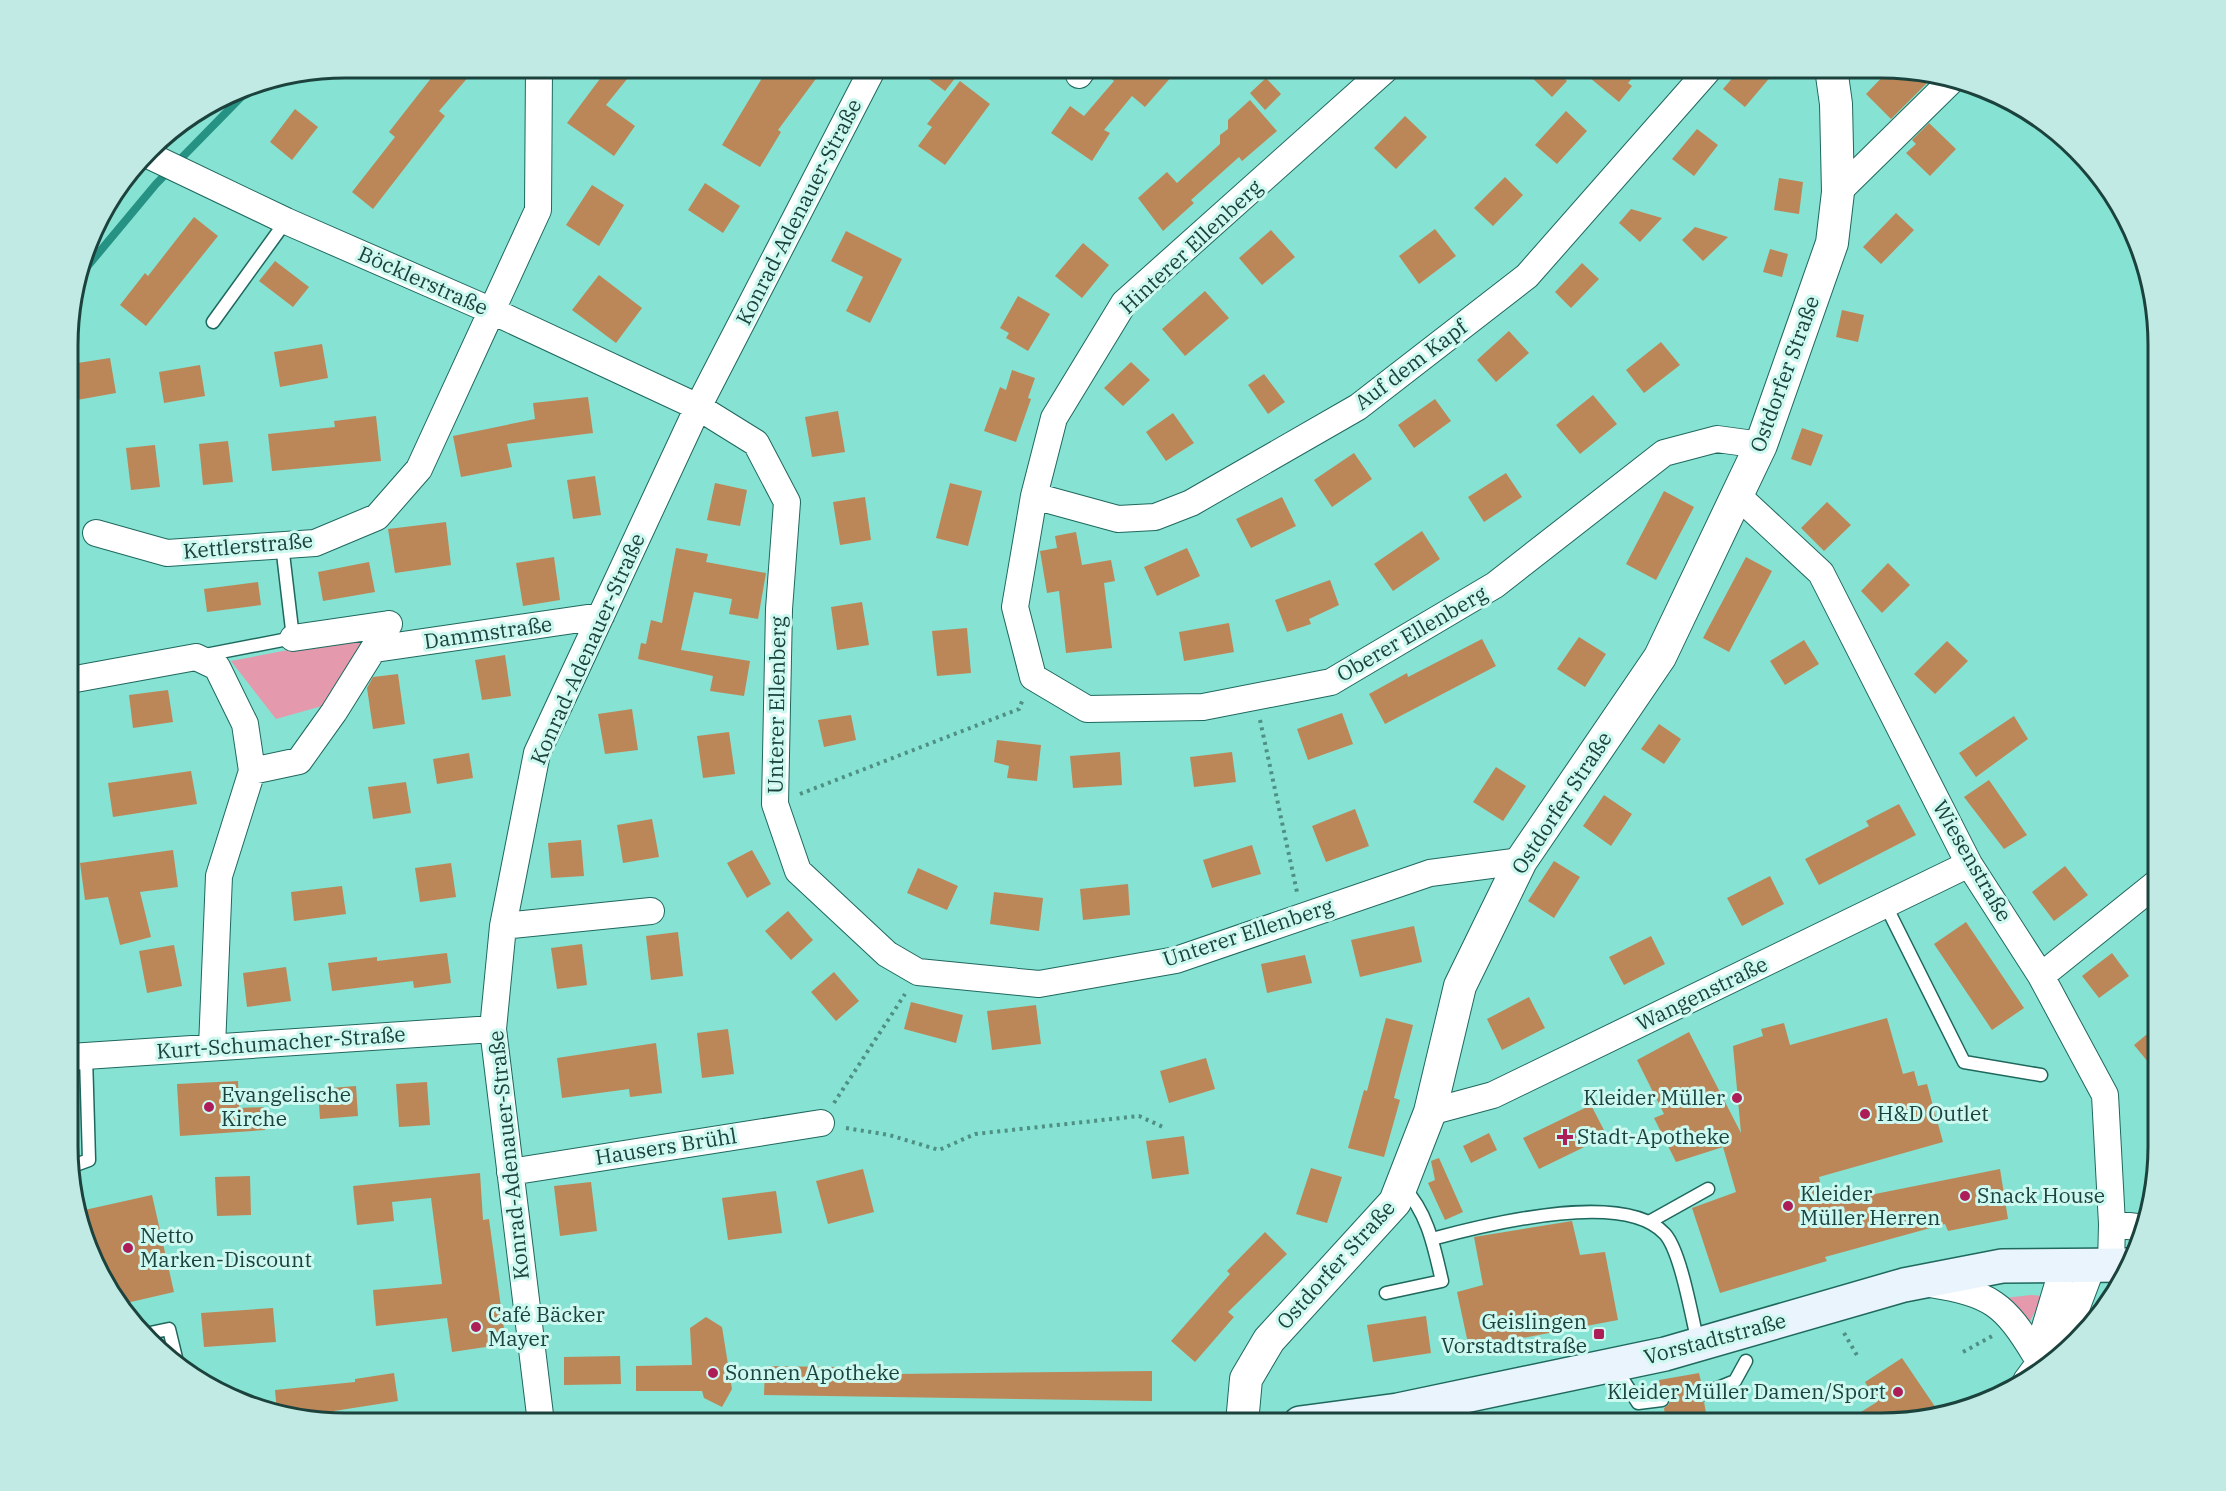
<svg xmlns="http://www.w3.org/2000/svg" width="2226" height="1491" font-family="'IBM Plex Serif',serif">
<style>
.green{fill:#e599ad}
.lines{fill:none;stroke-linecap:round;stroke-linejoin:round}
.stream{stroke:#269284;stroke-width:8}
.building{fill:#bc8758}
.service-casing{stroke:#1f685e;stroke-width:15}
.minor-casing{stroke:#1f685e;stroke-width:28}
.tertiary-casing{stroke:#1f685e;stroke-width:34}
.secondary-casing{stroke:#1f685e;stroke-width:36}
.path{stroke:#4f9085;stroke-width:4;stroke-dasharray:3 4.5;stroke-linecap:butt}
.service{stroke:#fff;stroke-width:12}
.minor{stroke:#fff;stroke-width:26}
.tertiary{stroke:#fff;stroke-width:32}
.secondary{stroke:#eaf4fc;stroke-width:33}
.poi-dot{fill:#ad1e59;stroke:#cef9f1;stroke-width:2}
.labels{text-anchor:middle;stroke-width:6;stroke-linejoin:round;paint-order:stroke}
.street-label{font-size:21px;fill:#1b423c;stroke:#cef9f1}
.poi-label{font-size:21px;fill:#1b423c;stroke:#cef9f1;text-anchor:start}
.rim{fill:none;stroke:#1b423c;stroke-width:3}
</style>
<rect width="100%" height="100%" fill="#86e2d2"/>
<path class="green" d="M367 635 322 706 276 719 231 661Z
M2031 1295 2043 1296 2029 1323 2017 1306 2005 1298Z"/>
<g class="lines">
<path class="stream" d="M81 274 156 184 252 86"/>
</g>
<path class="building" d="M439 68H476L439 111 445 116 373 209 352 192 395 137 389 132Z
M608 68H636L606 105 635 126 614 156 567 123Z
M768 68H807L818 76 778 130 781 132 760 167 722 145Z
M914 68H963L945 91Z
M1099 68H1179L1145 107 1132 96 1104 130 1110 133 1092 161 1051 133 1070 106 1084 116 1114 81Z
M1522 68H1554L1567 81 1552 97Z
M1578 68H1641L1628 83 1632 86 1619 102Z
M1741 68H1778L1745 107 1723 89Z
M1890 69 1918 74 1927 83 1891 119 1866 94Z
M1266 78 1281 94 1265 110 1250 93Z
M960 81 990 104 945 165 918 146 932 127 927 124Z
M1250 100 1277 131 1242 161 1239 157 1191 200 1194 203 1163 231 1138 198 1167 172 1177 183 1220 144V135L1228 129V120Z
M295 109 318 127 292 160 270 142Z
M1566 111 1587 131 1557 164 1535 145Z
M1405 116 1427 137 1396 169 1374 148Z
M1929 123 1956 149 1930 176 1906 153 1916 144 1912 140Z
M1697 129 1718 145 1694 176 1672 159Z
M1505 177 1523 195 1493 226 1474 208Z
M1779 178 1803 182 1799 214 1774 210Z
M705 183 740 206 723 233 688 210Z
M592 185 624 205 599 246 566 225Z
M1631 209 1662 218 1640 242 1619 223Z
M1896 213 1914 230 1881 264 1863 247Z
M194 217 218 236 146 326 120 305 145 273 148 276Z
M1695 227 1728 237 1703 261 1682 240Z
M1435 229 1456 256 1419 284 1399 256Z
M1271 230 1295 257 1262 285 1239 258Z
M846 231 902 259 870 323 846 311 863 277 831 261Z
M1083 243 1109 265 1082 298 1055 276Z
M1770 249 1788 254 1782 277 1763 272Z
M275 261 309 287 293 307 259 281Z
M1582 263 1599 279 1571 308 1555 292Z
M599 275 642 308 616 343 572 310Z
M1205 291 1229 318 1185 356 1162 329Z
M1018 296 1050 314 1028 351 1006 338 1009 333 1000 328Z
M1842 310 1864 315 1858 342 1836 337Z
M1509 331 1529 353 1496 382 1477 360Z
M1661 342 1680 365 1644 393 1626 370Z
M322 344 328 378 280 387 274 352Z
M110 358 116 393 77 400 71 364Z
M1131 362 1150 380 1123 406 1104 388Z
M200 365 205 396 164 403 159 372Z
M1012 370 1035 378 1028 398 1031 399 1016 442 984 431 1000 387 1006 390Z
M1264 374 1285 402 1268 414 1248 385Z
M1593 395 1617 424 1580 454 1556 425Z
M588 397 593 433 507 444 512 467 461 477 453 436 535 419 533 403Z
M1435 399 1451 421 1414 448 1398 425Z
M838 411 845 452 812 457 805 417Z
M1173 413 1194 443 1166 461 1146 432Z
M376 416 381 461 272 471 268 434 335 427 334 421Z
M1802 428 1823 435 1811 466 1791 459Z
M228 441 233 482 203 485 199 444Z
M155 445 160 487 131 490 126 448Z
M1354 453 1372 479 1332 507 1314 480Z
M1506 473 1522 497 1484 522 1468 497Z
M595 476 601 515 573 519 567 480Z
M715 483 747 490 740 526 707 520Z
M950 483 982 491 968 546 936 538Z
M1664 491 1694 507 1656 580 1626 564Z
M865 497 871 540 840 545 833 502Z
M1282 497 1296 526 1251 548 1236 519Z
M1827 502 1851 525 1824 551 1801 528Z
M446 522 451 565 395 573 388 529Z
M1422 531 1440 559 1393 591 1374 564Z
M1076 532 1082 565 1111 560 1115 581 1104 583 1112 648 1066 653 1059 591 1047 593 1040 551 1057 548 1055 536Z
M676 548 708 554 706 562 766 573 758 619 729 614 732 599 694 592 681 650 750 661 744 696 710 691 713 676 638 659 641 643 646 644 651 620 662 623Z
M1187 548 1200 576 1157 596 1144 567Z
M554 557 560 600 523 606 516 563Z
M1746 557 1772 571 1729 652 1703 638Z
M369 562 375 592 323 601 318 572Z
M1888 563 1910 585 1882 613 1861 591Z
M1330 580 1339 605 1309 619 1311 624 1287 632 1275 600Z
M258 582 261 605 207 612 204 589Z
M862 602 869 645 837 650 831 607Z
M1229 623 1234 652 1184 661 1179 632Z
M967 628 971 673 937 676 932 631Z
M1579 637 1606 654 1585 687 1557 669Z
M1482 639 1496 666 1385 724 1369 694 1407 673 1408 677Z
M1804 640 1819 664 1785 685 1770 661Z
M1947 641 1968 661 1935 694 1914 674Z
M505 655 511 696 482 700 475 660Z
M398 674 405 724 373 729 367 688 373 677Z
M168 690 173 722 133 728 129 695Z
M632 709 638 750 605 754 598 714Z
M1342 713 1353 744 1308 760 1297 729Z
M851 715 856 740 824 747 818 720Z
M2014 716 2028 739 1976 777 1959 753Z
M1659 724 1681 739 1664 764 1641 749Z
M729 732 735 774 703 778 697 736Z
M997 740 1041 745 1037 781 1007 778 1009 766 994 762Z
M1120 752 1122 785 1073 788 1070 756Z
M1232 752 1236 782 1194 787 1190 757Z
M469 753 473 778 437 784 433 759Z
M1496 767 1526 786 1503 821 1473 802Z
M191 771 197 804 113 817 108 783Z
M1989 780 2027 835 2004 849 1964 797Z
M406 782 411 813 373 819 368 787Z
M1604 795 1632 814 1611 846 1583 826Z
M1899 804 1916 835 1819 885 1805 859 1869 826 1866 821Z
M1355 809 1369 846 1326 862 1312 826Z
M652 819 659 857 623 863 617 825Z
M581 840 584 876 551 878 548 843Z
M1252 845 1261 874 1212 888 1203 860Z
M173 850 178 887 140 892 151 937 120 945 108 897 85 900 80 863Z
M752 850 771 884 747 898 727 863Z
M1554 861 1580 877 1554 918 1528 901Z
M451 863 456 897 420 902 415 868Z
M2065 866 2088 895 2054 921 2032 892Z
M918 868 958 886 947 910 907 893Z
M1770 876 1784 904 1742 926 1727 898Z
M1128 884 1130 915 1083 920 1080 889Z
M342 886 346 914 294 921 291 892Z
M994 892 1043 898 1039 931 990 924Z
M788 911 813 940 791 960 765 931Z
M1966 922 2024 1008 1992 1030 1934 944Z
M1414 926 1422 962 1360 977 1351 940Z
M678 932 683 976 651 980 646 936Z
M1651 936 1665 964 1624 985 1609 957Z
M582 944 587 985 557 989 551 948Z
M174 945 182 986 147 993 139 951Z
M447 953 451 983 414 988 413 981 332 991 328 963 377 957V961Z
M2112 953 2129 976 2099 998 2082 976Z
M1305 955 1312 983 1267 993 1261 964Z
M286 967 291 1001 247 1007 243 973Z
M834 972 859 1001 836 1021 811 992Z
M1529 997 1545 1028 1502 1050 1487 1019Z
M911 1002 963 1015 956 1043 904 1029Z
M1036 1005 1041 1044 992 1050 987 1011Z
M1386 1018 1413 1025 1394 1098 1400 1100 1384 1157 1348 1148 1364 1090 1367 1091Z
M1887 1018 1903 1074 1914 1071 1918 1086 1927 1084 1943 1142 1819 1177 1825 1204 2000 1169 2008 1219 1948 1231 1945 1224 1825 1257 1827 1261 1720 1293 1692 1208 1736 1192 1723 1147 1676 1162 1654 1118 1664 1114 1637 1060 1689 1032 1741 1133 1733 1046 1763 1036 1761 1029 1784 1023 1790 1045Z
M2158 1025V1074L2134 1045Z
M728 1029 734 1074 702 1078 697 1033Z
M656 1043 662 1093 630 1097 629 1089 562 1098 557 1058Z
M1206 1058 1215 1089 1169 1103 1160 1071Z
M238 1081 239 1108 264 1107 265 1130 180 1136 177 1084Z
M427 1082 430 1125 399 1127 396 1084Z
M356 1086 358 1116 320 1119 318 1089Z
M1591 1105 1607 1136 1539 1169 1523 1138Z
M1489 1133 1497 1150 1471 1163 1463 1146Z
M1184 1136 1189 1174 1152 1179 1146 1141Z
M1439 1158 1463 1212 1445 1220 1428 1183 1435 1180 1431 1161Z
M1311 1168 1342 1177 1327 1223 1296 1214Z
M863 1169 874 1212 828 1224 816 1181Z
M480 1173 483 1220 489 1219 506 1344 452 1352 447 1318 376 1326 373 1290 442 1284 431 1198 392 1202 394 1221 357 1225 353 1186Z
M250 1176 251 1215 217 1216 215 1177Z
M591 1182 597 1231 560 1236 554 1186Z
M776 1191 782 1233 728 1240 722 1198Z
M152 1195 174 1292 122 1304 105 1285 80 1211Z
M1572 1221 1580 1255 1605 1252 1618 1320 1469 1348 1457 1292 1483 1285 1474 1237Z
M1265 1232 1287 1254 1228 1312 1234 1317 1195 1362 1171 1341 1230 1274 1227 1271Z
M273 1308 276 1342 204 1347 201 1313Z
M1426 1316 1431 1353 1373 1362 1367 1325Z
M706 1317 722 1327 732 1389 722 1407 704 1398 702 1391H636V1366L692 1365 690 1328Z
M620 1356 621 1384 564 1385V1357Z
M1902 1358 1938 1411 1899 1423H1843L1877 1402 1865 1382Z
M765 1366 837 1367V1371L897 1372V1374L1152 1371V1401L764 1395Z
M394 1373 398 1401 334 1411V1414L305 1417 277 1412 275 1390 355 1382V1379Z
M1699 1373 1702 1386 1696 1389 1695 1397 1704 1402 1708 1423H1666L1664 1408 1669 1404 1670 1398 1666 1393 1661 1392 1659 1380Z"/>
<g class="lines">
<g class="service-casing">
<path id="service" d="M213 322 286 221
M200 656 293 638 282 545
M1885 904 1964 1062 2041 1075
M70 1167 89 1160 86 1056
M1649 1222 1708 1189
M1432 1239C1484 1225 1624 1189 1665 1234 1681 1252 1692 1318 1698 1343
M1386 1293 1442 1281C1434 1247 1428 1213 1403 1187
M150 1333 169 1329 177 1362
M1614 1366 1638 1403 1662 1400
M1703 1394 1735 1381 1746 1361"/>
</g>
<g class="minor-casing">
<path id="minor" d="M1387 68 1124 303 1054 418 1034 496 1015 607 1033 677 1087 709 1203 707 1331 682 1495 585 1664 453 1717 439 1761 445
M1079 75 1084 68
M148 155 286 221 492 311 698 407 756 443 787 502 779 609 775 804 798 871 887 954 918 972 1039 984 1176 960 1430 873 1521 861
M1838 192 1953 79
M1737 495 1821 573 1969 864 2041 976 2105 1095 2112 1224 2111 1264
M1034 496 1118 519 1155 517 1191 503 1358 407 1527 276 1710 68
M96 533 167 553 315 543 377 517 419 469 538 210 539 68
M293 638 389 624
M375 649 601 616
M70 680 196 657 217 667 245 724 252 771 219 876 212 1047
M252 771 299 761 334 712 389 624
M503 926 651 911
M2041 976 2158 882
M70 1057 493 1029
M1430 1112 1493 1095 1969 864
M510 1172 821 1123
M2112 1224 2145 1228
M1930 1284C1991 1294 2004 1303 2036 1356
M2037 1354 2064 1264
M2026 1381 2073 1317 2093 1264
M541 1423 493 1029 503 926 537 753 698 407 873 68"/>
</g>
<g class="tertiary-casing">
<path id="tertiary" d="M1242 1423 1246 1379 1269 1340 1395 1202 1430 1112 1460 986 1521 861 1660 657 1761 445 1832 243 1838 192 1836 104 1831 68"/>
</g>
<g class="secondary-casing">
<path id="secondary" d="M1300 1423 1398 1410 1665 1354 1904 1285 2002 1266 2129 1265"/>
</g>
<path class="path" d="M1260 720 1297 892
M800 794 1019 709 1023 699
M834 1103 905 994
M846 1128 889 1135 939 1150 975 1134 1139 1116 1163 1127
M1844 1333 1858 1357
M1963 1352 1994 1335"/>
<use href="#service" class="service"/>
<use href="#minor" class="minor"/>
<use href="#tertiary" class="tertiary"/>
<use href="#secondary" class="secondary"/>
</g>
<g class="poi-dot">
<circle cx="1737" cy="1098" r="6"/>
<circle cx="209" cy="1107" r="6"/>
<circle cx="1865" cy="1114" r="6"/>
<path d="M1562 1128h6v6h6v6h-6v6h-6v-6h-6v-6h6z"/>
<circle cx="1965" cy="1196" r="6"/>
<circle cx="1788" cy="1206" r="6"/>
<circle cx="128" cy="1248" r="6"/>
<circle cx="476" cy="1327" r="6"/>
<rect x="1593" y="1328" width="12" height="12" rx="3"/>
<circle cx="713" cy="1373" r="6"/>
<circle cx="1898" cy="1392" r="6"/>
</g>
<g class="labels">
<g class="street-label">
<text transform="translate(799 212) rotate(-63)" y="7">Konrad-Adenauer-Straße</text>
<text transform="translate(1191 247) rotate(-43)" y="7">Hinterer Ellenberg</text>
<text transform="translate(423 281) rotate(24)" y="7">Böcklerstraße</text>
<text transform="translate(1411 365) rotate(-37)" y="7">Auf dem Kapf</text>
<text transform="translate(1785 374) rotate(-70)" y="7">Ostdorfer Straße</text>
<text transform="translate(248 546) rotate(-5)" y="7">Kettlerstraße</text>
<text transform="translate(488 633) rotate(-8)" y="7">Dammstraße</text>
<text transform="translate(1412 634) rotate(-30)" y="7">Oberer Ellenberg</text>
<text transform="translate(588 649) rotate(-66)" y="7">Konrad-Adenauer-Straße</text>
<text transform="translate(777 705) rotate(-89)" y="7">Unterer Ellenberg</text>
<text transform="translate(1562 803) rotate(-57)" y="7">Ostdorfer Straße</text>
<text transform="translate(1972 861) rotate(60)" y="7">Wiesenstraße</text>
<text transform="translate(1248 933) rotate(-18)" y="7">Unterer Ellenberg</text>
<text transform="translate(1702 994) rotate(-26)" y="7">Wangenstraße</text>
<text transform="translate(281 1043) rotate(-4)" y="7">Kurt-Schumacher-Straße</text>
<text transform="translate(666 1147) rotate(-9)" y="7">Hausers Brühl</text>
<text transform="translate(509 1155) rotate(-96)" y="7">Konrad-Adenauer-Straße</text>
<text transform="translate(1336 1265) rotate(-48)" y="7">Ostdorfer Straße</text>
<text transform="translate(1715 1339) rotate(-15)" y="7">Vorstadtstraße</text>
</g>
<g class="poi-label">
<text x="221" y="1102">Evangelische<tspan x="221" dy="24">Kirche</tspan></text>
<text x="1725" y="1105" text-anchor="end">Kleider Müller</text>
<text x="1877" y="1121">H&amp;D Outlet</text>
<text x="1577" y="1144">Stadt-Apotheke</text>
<text x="1800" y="1201">Kleider<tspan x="1800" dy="24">Müller Herren</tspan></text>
<text x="1977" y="1203">Snack House</text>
<text x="140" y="1243">Netto<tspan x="140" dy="24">Marken-Discount</tspan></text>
<text x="488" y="1322">Café Bäcker<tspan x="488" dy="24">Mayer</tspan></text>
<text x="1587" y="1329" text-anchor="end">Geislingen<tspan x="1587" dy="24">Vorstadtstraße</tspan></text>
<text x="725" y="1380">Sonnen Apotheke</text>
<text x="1886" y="1399" text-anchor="end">Kleider Müller Damen/Sport</text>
</g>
</g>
<path d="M0 0H2226V1491H0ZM345 78H1881A267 267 0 0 1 2148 345V1146A267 267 0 0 1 1881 1413H345A267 267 0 0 1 78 1146V345A267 267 0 0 1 345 78Z" fill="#c0eae3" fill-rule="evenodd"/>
<path class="rim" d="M345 78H1881A267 267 0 0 1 2148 345V1146A267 267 0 0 1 1881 1413H345A267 267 0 0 1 78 1146V345A267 267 0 0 1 345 78Z"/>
</svg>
